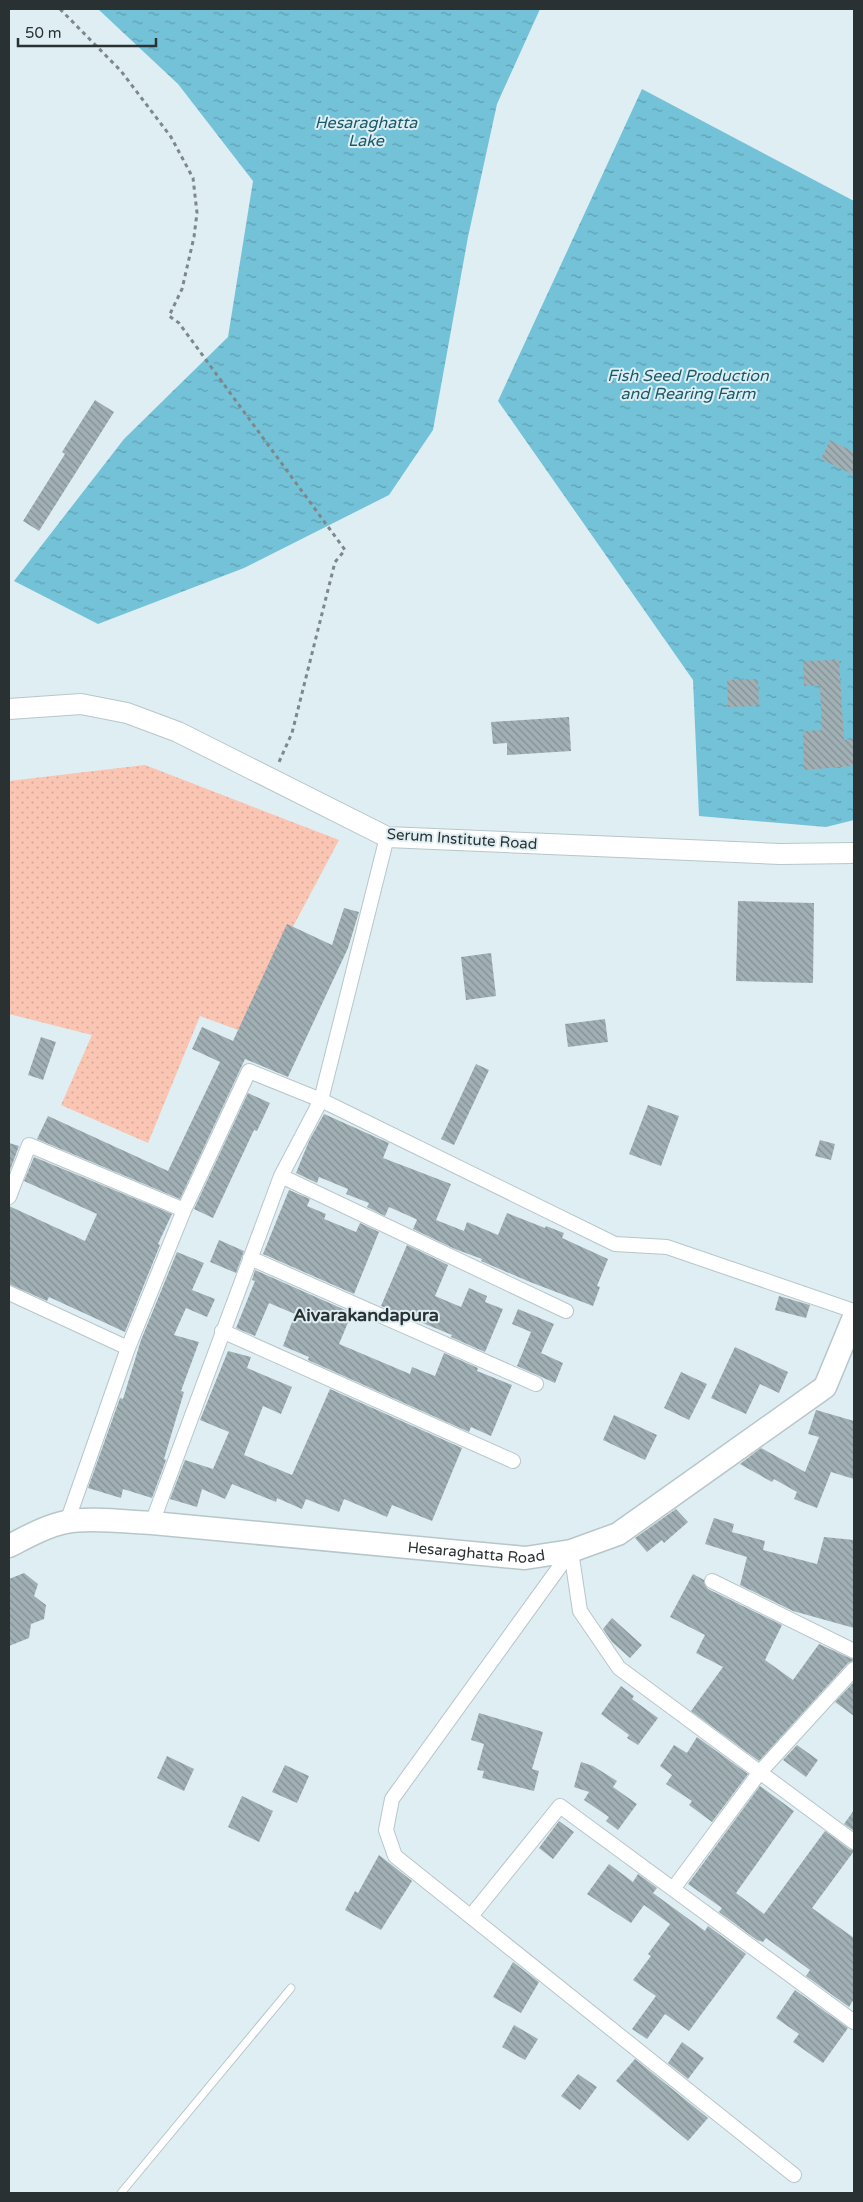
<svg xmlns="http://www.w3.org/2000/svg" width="863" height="2202" font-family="'Varela Round',sans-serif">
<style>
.park{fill:url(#park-dots)}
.water{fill:url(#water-ripples)}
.building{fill:url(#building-back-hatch)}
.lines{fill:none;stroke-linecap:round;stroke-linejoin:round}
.service-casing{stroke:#b7c6cb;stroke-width:9}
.minor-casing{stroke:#b7c6cb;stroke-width:16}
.secondary-casing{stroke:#b7c6cb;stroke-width:22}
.primary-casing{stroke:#b7c6cb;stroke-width:25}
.path{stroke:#7d888b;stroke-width:3;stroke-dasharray:4 4;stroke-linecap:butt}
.service{stroke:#fff;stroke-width:7}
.minor{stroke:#fff;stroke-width:14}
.secondary{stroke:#fff;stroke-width:20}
.primary{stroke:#fff;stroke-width:22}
.labels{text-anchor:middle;stroke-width:4;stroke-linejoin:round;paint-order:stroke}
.street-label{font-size:15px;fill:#2a3132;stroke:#deeef3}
.water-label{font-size:16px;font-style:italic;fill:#195a6a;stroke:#deeef3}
.quarter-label{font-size:18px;font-weight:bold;fill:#2a3132;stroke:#deeef3}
</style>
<defs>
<pattern id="park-dots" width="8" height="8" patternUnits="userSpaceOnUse" patternTransform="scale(1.25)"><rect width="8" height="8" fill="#fac5b2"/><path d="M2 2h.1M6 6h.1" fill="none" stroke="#d6aa9a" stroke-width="1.8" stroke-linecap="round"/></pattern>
<pattern id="water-ripples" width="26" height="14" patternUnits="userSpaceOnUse" patternTransform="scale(1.25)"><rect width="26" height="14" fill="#74c2d8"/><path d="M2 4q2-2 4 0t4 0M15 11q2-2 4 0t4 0" fill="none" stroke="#5f9eb0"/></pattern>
<pattern id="building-back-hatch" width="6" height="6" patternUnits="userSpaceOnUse" patternTransform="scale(1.25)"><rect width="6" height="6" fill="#a1b0b5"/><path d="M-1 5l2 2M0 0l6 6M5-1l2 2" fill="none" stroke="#839094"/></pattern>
</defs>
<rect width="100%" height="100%" fill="#deeef3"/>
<path class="park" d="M145 765 339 840 238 1030 200 1016 148 1143 61 1105 92 1035 9 1014V781Z"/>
<path class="water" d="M98 9H540L497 104 468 237 433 430 389 495 244 568 98 624 14 581 124 439 228 337 253 181 178 84Z
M642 89 854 201V820L826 827 699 816 693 680 498 401Z"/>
<path class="building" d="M95 400 114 412 39 531 23 521 65 454 62 452Z
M830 440 854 452V475L821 459Z
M839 660 844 740 854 739V766L804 770 803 731 822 730 820 686H804L803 661Z
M758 679 759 706 728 707 727 680Z
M569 717 571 751 507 755V743L493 744 491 722Z
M738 901 814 903 813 983 736 981Z
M344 908 359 912 348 948 288 1077 245 1059 180 1199 37 1139 48 1116 168 1171 220 1062 192 1049 202 1027 233 1041 287 924 332 945Z
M491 953 496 996 466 1000 461 957Z
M605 1019 608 1042 568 1047 565 1024Z
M41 1037 56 1042 43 1080 28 1075Z
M476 1064 489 1070 454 1145 441 1139Z
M248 1093 270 1103 257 1131 254 1130 213 1218 194 1209Z
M648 1105 679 1116 661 1166 629 1154Z
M324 1114 389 1143 383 1158 451 1184 436 1220 464 1231 467 1222 498 1235 507 1213 545 1228 546 1226 564 1233 562 1238 608 1259 597 1286 600 1287 593 1306 530 1282 481 1261 482 1259 455 1249 413 1229 417 1220 416 1219 389 1207 385 1216 367 1207 369 1203 346 1194 348 1189 319 1177 317 1183 296 1173 309 1141Z
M820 1140 835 1144 831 1160 815 1156Z
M9 1143 19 1146 9 1173Z
M34 1157 172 1214 158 1244 160 1245 125 1332 49 1297 47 1301 9 1284V1206L85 1241 97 1214 24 1181Z
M289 1190 310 1199 307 1206 326 1214 324 1219 356 1232 360 1223 379 1232 354 1294 263 1254Z
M219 1240 244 1251 236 1273 210 1262Z
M407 1245 448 1265 435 1296 461 1307 469 1288 487 1296 485 1302 503 1309 485 1352 451 1337 452 1335 381 1306Z
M177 1252 204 1263 192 1290 215 1299 207 1317 186 1308 174 1335 199 1342 181 1391 184 1392 164 1459 166 1460 152 1498 123 1489 121 1498 88 1488 120 1398 123 1399 141 1340Z
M255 1270 352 1313 339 1344 410 1374 412 1367 435 1376 444 1353 478 1368 477 1371 512 1385 491 1436 471 1427 469 1432 308 1360 309 1357 283 1346 295 1314 269 1303 255 1336 236 1328 255 1281 252 1280Z
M779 1296 810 1305 806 1318 775 1310Z
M518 1309 554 1324 541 1353 563 1363 555 1383 517 1366 531 1332 512 1324Z
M735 1347 788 1372 779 1393 760 1384 746 1414 711 1398Z
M228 1351 251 1357 247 1368 292 1387 281 1414 263 1406 244 1455 292 1475 330 1389 462 1448 432 1521 392 1505 387 1517 344 1499 339 1512 306 1499 302 1509 277 1498 276 1502 232 1484 225 1499 202 1489 197 1507 170 1499 185 1460 213 1469 229 1432 200 1420Z
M681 1372 707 1384 689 1420 664 1408Z
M816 1410 854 1421V1479L831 1472 817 1508 794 1499 797 1492 774 1479 772 1482 740 1464 761 1448 805 1472 819 1437 808 1434Z
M614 1415 657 1435 645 1460 603 1440Z
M676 1509 688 1522 664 1543 662 1540 647 1552 635 1538Z
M714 1518 734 1524 732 1532 765 1541 763 1550 817 1564 824 1537 854 1540V1628L793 1611 740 1585 747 1557 705 1544Z
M24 1573 38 1584 34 1596 46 1605 44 1619 31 1624 29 1638 9 1646V1579Z
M693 1574 704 1580 705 1585 708 1589 782 1625 765 1660 793 1680 819 1644 854 1660 848 1663 759 1761 691 1711 723 1667 696 1653 705 1635 670 1617Z
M612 1618 642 1645 630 1658 612 1642 603 1629Z
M854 1682V1716L835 1702Z
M621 1686 634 1696 632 1699 658 1718 638 1745 627 1738 629 1735 601 1714Z
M479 1713 543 1732 532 1769 539 1771 534 1791 482 1778 484 1771 477 1770 484 1744 471 1740Z
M697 1737 748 1774 712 1822 689 1805 692 1801 666 1784 672 1775 660 1766 674 1745 687 1753Z
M797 1745 818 1760 806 1777 783 1760Z
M167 1756 194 1769 184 1791 157 1778Z
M581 1762 593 1766 617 1781 613 1787 637 1804 618 1830 606 1821 609 1817 584 1800 589 1792 574 1787Z
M285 1765 309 1776 297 1803 272 1792Z
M760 1786 794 1811 736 1893 764 1914 825 1831 849 1849 854 1851 812 1908 854 1938V1999L849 2007 806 1976 810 1970 766 1938 763 1942 757 1940 719 1912 722 1908 688 1884Z
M242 1796 273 1811 259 1842 228 1827Z
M854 1810V1831L844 1824Z
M559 1821 574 1832 553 1859 539 1848Z
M379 1855 412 1881 381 1930 345 1910 355 1891 358 1893Z
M609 1864 633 1882 638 1874 657 1888 653 1893 705 1931 708 1926 746 1954 689 2031 665 2014 647 2039 632 2029 656 1996 633 1980 651 1956 648 1954 670 1924 644 1905 631 1923 587 1894Z
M513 1962 539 1982 521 2013 493 1997Z
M795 1990 848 2028 823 2063 793 2042 799 2034 776 2018Z
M514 2025 538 2039 525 2060 502 2047Z
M682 2042 704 2058 688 2079 668 2063Z
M635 2059 708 2118 688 2141 616 2081Z
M578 2074 597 2087 580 2110 561 2096Z"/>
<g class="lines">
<g class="service-casing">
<path id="service" d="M121 2193 291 1988"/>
</g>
<g class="minor-casing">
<path id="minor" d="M281 1176 566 1311
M9 1197 29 1145 184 1210
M250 1258 536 1384
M9 1293 128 1348
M222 1331 513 1461
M67 1522 128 1348 184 1210 249 1071 321 1100 615 1244 667 1247 854 1311
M152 1523 281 1176 321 1100 387 837
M571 1551 392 1799 386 1830 395 1856 794 2175
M571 1551 580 1611 619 1668 854 1842
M712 1581 854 1651
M673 1889 760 1772 854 1669
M471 1916 560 1806 854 2022"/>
</g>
<g class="secondary-casing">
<path id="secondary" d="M9 709 81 704 127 713 178 732 387 837 780 854 854 853"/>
</g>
<g class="primary-casing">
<g id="primary">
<path id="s1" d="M9 1546C27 1537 46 1526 66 1522 88 1517 128 1522 152 1523L525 1558 571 1551 618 1534 825 1387 854 1317"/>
</g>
</g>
<path class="path" d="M60 9 121 71 171 137 193 178 197 213 194 237 182 289 169 316 179 323 345 550 335 562 292 733 279 762"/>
<use href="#service" class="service"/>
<use href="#minor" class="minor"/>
<use href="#secondary" class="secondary"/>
<use href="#primary" class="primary"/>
</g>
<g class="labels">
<g class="street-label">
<text transform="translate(462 839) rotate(4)" y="5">Serum Institute Road</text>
<text dy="5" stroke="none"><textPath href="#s1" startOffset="474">Hesaraghatta Road</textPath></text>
</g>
<g class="water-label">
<text x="366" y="128">Hesaraghatta<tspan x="366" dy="18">Lake</tspan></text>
<text x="688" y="381">Fish Seed Production<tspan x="688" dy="18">and Rearing Farm</tspan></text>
</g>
<g class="quarter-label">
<text x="366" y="1321">Aivarakandapura</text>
</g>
</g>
<rect width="863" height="2202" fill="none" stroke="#2a3132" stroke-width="20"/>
<path d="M18 38v8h138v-8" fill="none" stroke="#2a3132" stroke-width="2.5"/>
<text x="25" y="38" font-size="15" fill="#2a3132" stroke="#deeef3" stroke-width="4" paint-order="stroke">50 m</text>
</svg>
